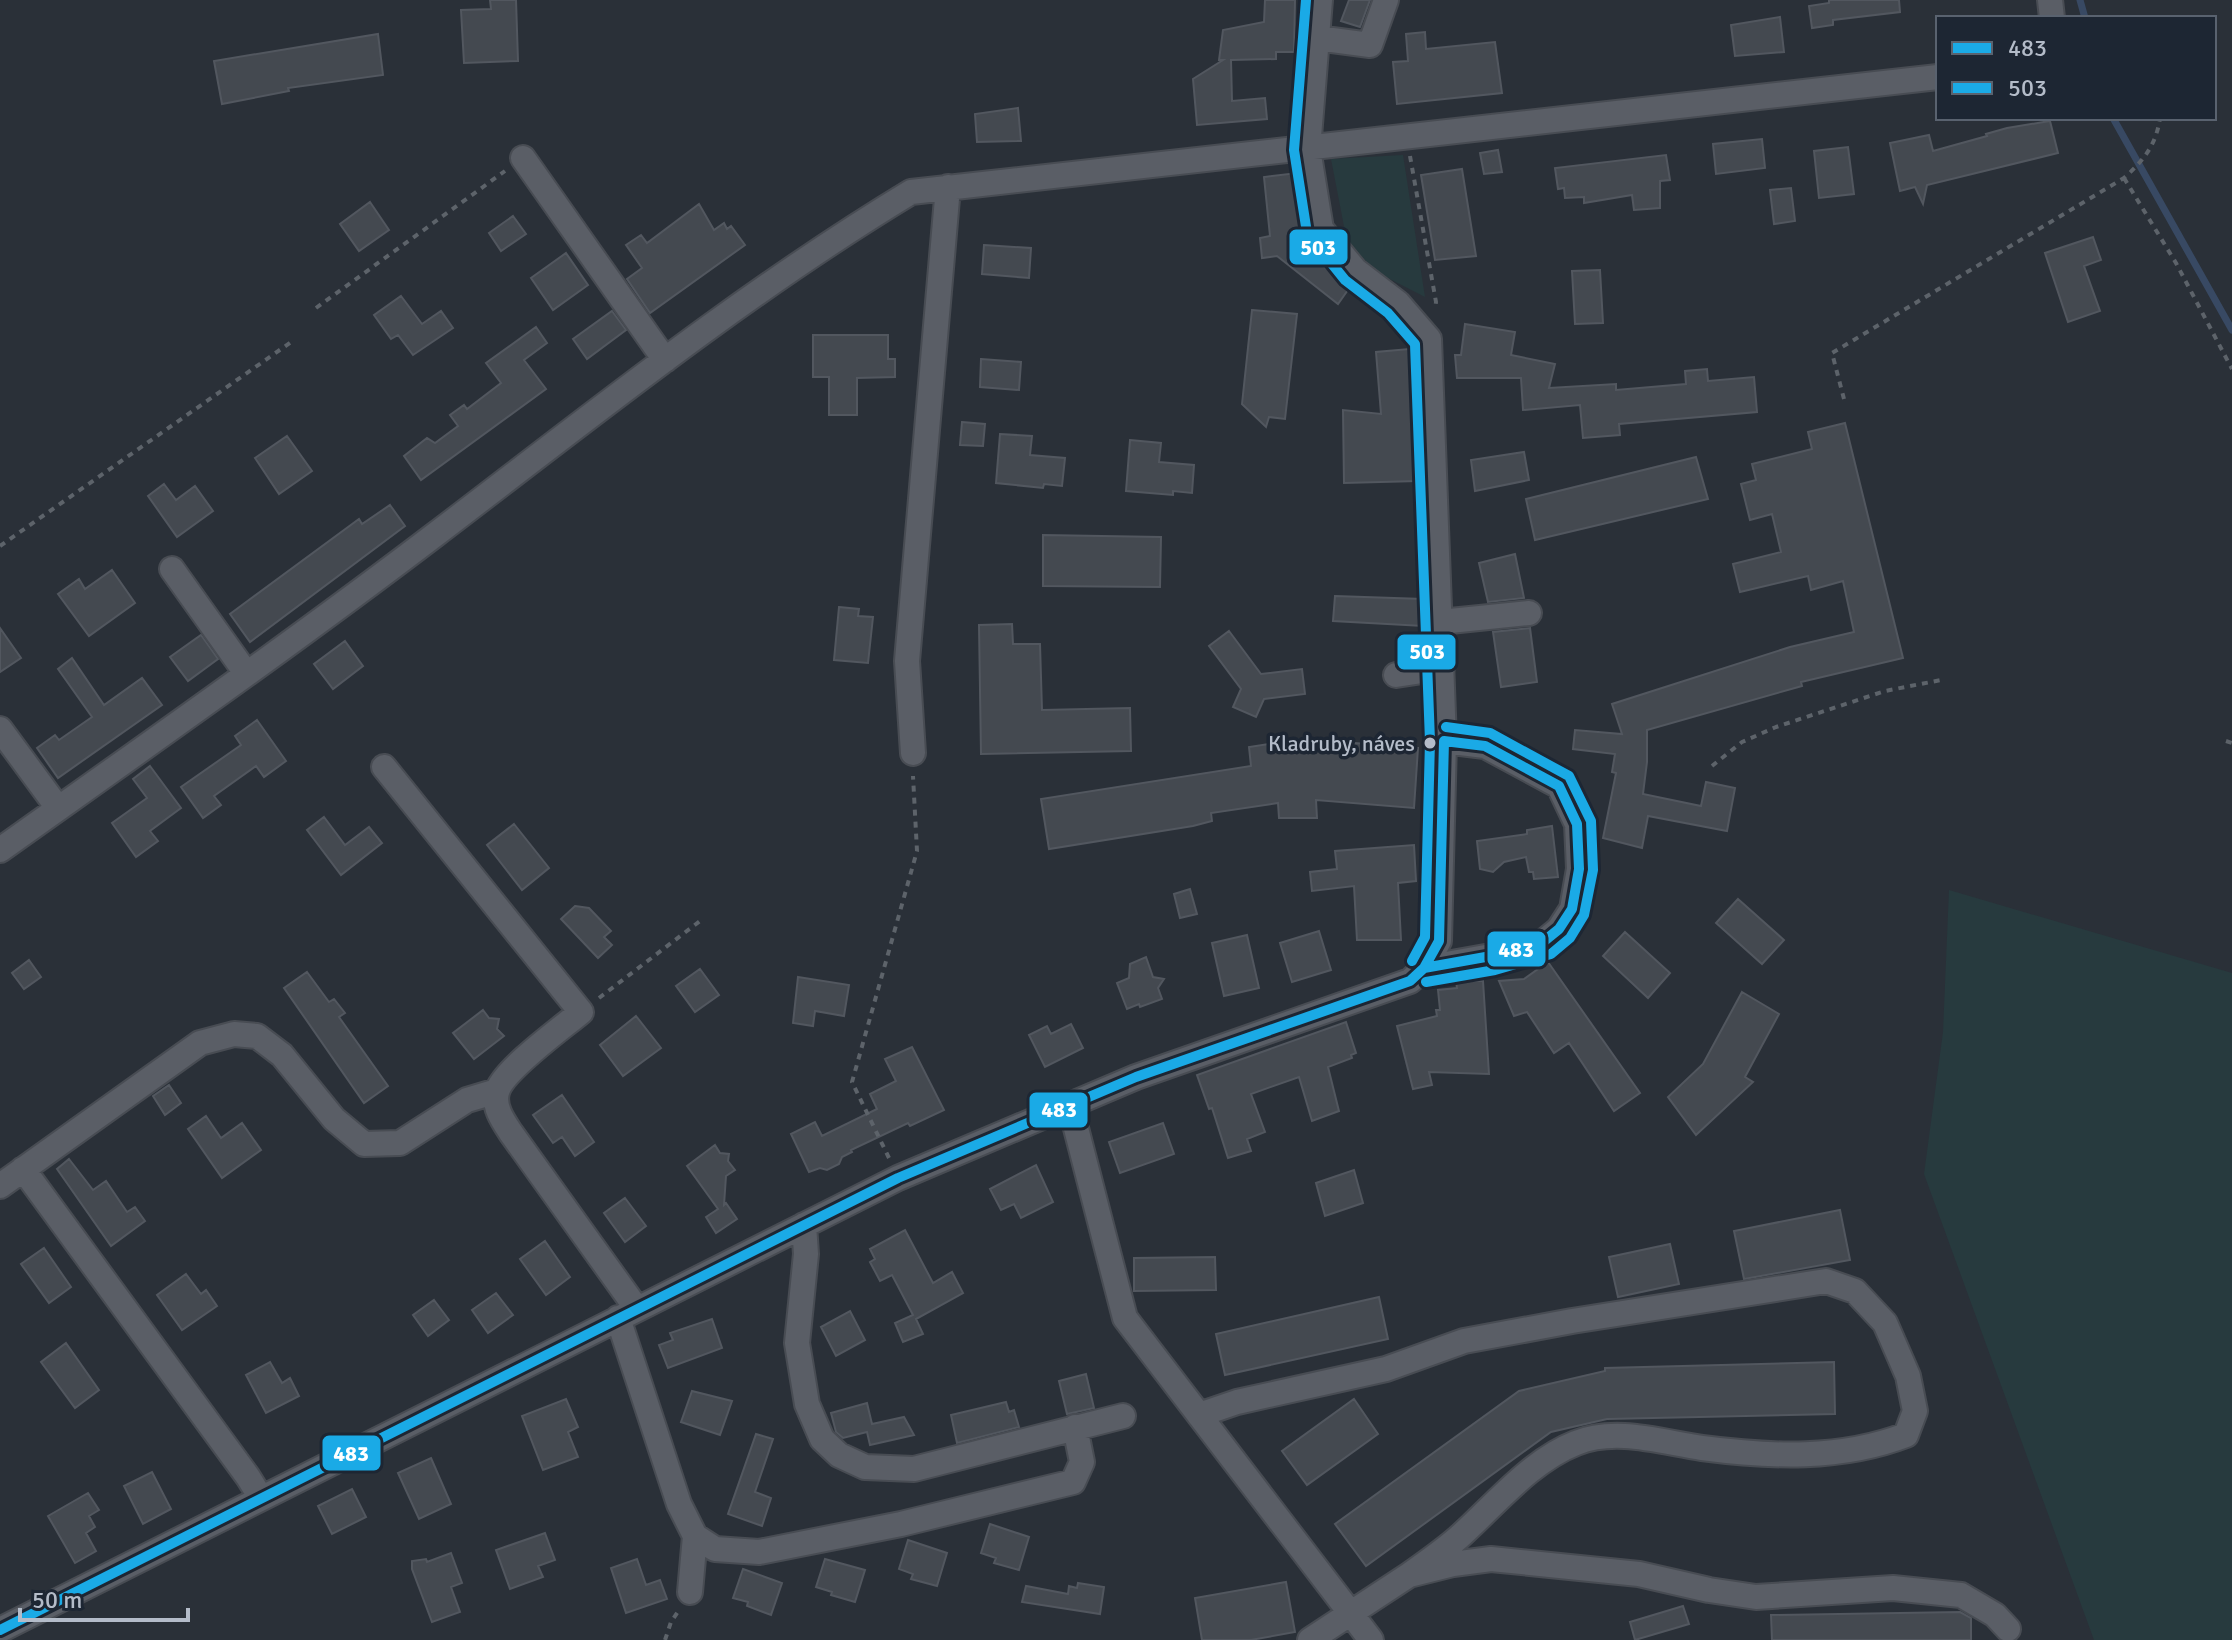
<svg xmlns="http://www.w3.org/2000/svg" width="2232" height="1640" font-family="Signika,sans-serif">
<style>
.green{fill:#273a3e}
.lines{fill:none;stroke-linecap:round;stroke-linejoin:round}
.stream{stroke:#384963;stroke-width:7}
.building{fill:#444950;stroke:#52575f;stroke-width:2}
.minor-casing{stroke:#484c53;stroke-width:28}
.path{stroke:#5d636a;stroke-width:4;stroke-dasharray:6 6;stroke-linecap:butt}
.minor{stroke:#5a5e66;stroke-width:24}
.bus-1-casing{stroke:#1d2633;stroke-width:16}
.bus-2-casing{stroke:#1d2633;stroke-width:16}
.bus-1{stroke:#1aaae6;stroke-width:10}
.bus-2{stroke:#1aaae6;stroke-width:10}
.bus-dot{fill:#b4bcc9;stroke:#1d2633;stroke-width:3}
.labels{text-anchor:middle;stroke-width:7;stroke-linejoin:round;paint-order:stroke}
.bus-label{font-size:22px;fill:#b4bcc9;stroke:#1d2633;text-anchor:end}
.line-badge{stroke:#1d2633;stroke-width:3}
.badge-label{font-size:22px;text-anchor:middle;font-weight:bold;fill:#fff}
</style>
<rect width="100%" height="100%" fill="#2a3038"/>
<path class="green" d="M1403 155 1425 297 1378 273 1347 242 1331 159Z
M1949 890 2232 973V1640H2094L1924 1174 1943 1032Z"/>
<g class="lines">
<path class="stream" d="M2080 0 2085 18
M2113 118 2232 330"/>
</g>
<path class="building" d="M490 0H516L518 61 464 63 461 10 491 9Z
M1265 0H1295L1294 52H1276V59L1231 60 1232 101 1265 98 1267 119 1197 125 1193 79 1223 60H1219L1223 30 1264 22Z
M1349 0H1370L1360 27 1341 21Z
M1829 0H1899L1900 12 1833 20V25L1812 28 1809 6 1829 3Z
M1780 17 1784 52 1735 56 1731 25Z
M1425 32 1426 49 1495 42 1502 93 1397 104 1393 62 1408 61 1406 34Z
M378 34 383 75 288 88 289 91 222 104 214 61Z
M1018 108 1021 141 977 142 975 114Z
M2050 121 2058 153 1927 185 1923 204 1915 187 1900 191 1890 143 1929 135 1933 151 1987 136 1986 134 2007 128Z
M1762 139 1765 168 1716 174 1713 144Z
M1848 147 1854 194 1819 198 1814 151Z
M1498 150 1502 172 1484 174 1480 153Z
M1666 155 1670 180 1660 181V208L1634 210 1632 195 1584 203V197L1565 198 1564 188 1558 189 1555 168Z
M1462 169 1476 256 1435 260 1421 175Z
M1297 173 1308 254 1350 287 1338 304 1277 256 1262 258 1260 238 1270 236 1264 177Z
M1791 188 1795 221 1774 224 1770 190Z
M370 202 389 230 359 251 340 224Z
M699 204 714 230 724 223 727 229 731 226 745 245 650 313 627 279 642 268 626 245 641 235 647 243Z
M513 216 526 234 501 251 489 233Z
M2093 237 2101 260 2084 266 2100 311 2068 322 2045 253Z
M984 245 1031 248 1029 278 982 274Z
M566 253 588 285 553 310 531 278Z
M1600 270 1603 323 1575 324 1572 271Z
M401 296 422 324 441 311 453 328 413 355 398 335 391 339 374 315Z
M1252 310 1297 314 1285 419 1269 417 1266 427 1242 404Z
M612 311 626 330 587 359 573 339Z
M1465 324 1515 332 1511 355 1555 364 1549 388 1616 384V390L1686 384 1685 371 1707 369 1708 381 1754 377 1757 412 1619 424 1620 435 1583 438 1580 405 1523 410 1521 378H1457L1455 355H1461Z
M536 327 547 343 524 360 546 389 421 480 404 456 427 438 435 443 458 426 450 415 464 405 467 409 501 383 486 363Z
M813 335H888V359H895V377L857 378V415H829V377H813Z
M1409 349 1418 481 1344 483 1343 410 1381 414 1376 352Z
M981 359 1021 362 1019 390 980 387Z
M962 422 985 424 983 446 960 445Z
M1845 423 1903 658 1801 682 1802 686 1647 730V762L1643 794 1701 806 1706 782 1735 788 1727 831 1648 816 1642 848 1603 838 1616 773 1612 772 1615 754 1573 749 1575 730 1622 734 1612 704 1790 647 1854 632 1843 581 1811 590 1808 576 1740 592 1733 564 1781 552 1772 514 1750 520 1741 484 1756 480 1752 464 1812 449 1808 432Z
M1000 434 1032 436 1030 455 1065 458 1062 486 1044 484 1043 488 996 483Z
M287 436 312 471 279 494 255 458Z
M1130 440 1161 443 1159 462 1194 465 1192 493 1173 491V495L1126 491Z
M1524 452 1529 480 1475 491 1471 460Z
M1696 457 1708 499 1535 540 1526 499Z
M164 484 176 500 195 486 213 511 177 537 148 496Z
M390 505 405 526 250 642 230 614 359 519 362 524Z
M1043 535 1161 537 1160 587 1043 586Z
M1515 554 1524 598 1488 602 1479 563Z
M112 570 135 603 89 636 58 594 79 579 85 589Z
M1335 596 1423 599V626L1333 621Z
M839 607 859 609 858 616 873 617 868 663 834 660Z
M1012 624 1013 644H1040L1042 710 1130 708 1131 751 981 754 979 625Z
M0 628 21 658 0 672Z
M1530 628 1537 682 1501 687 1493 632Z
M1229 631 1261 674 1302 669 1305 694 1264 699 1256 717 1233 707 1241 689 1209 646Z
M201 635 218 659 188 681 170 657Z
M345 641 363 666 333 689 314 664Z
M72 658 104 705 142 678 162 705 58 778 37 748 55 735 59 740 92 717 58 669Z
M257 720 286 761 264 777 256 766 214 796 221 805 203 818 181 787 241 745 235 736Z
M1303 739 1418 748 1414 808 1316 800 1317 818H1279L1278 803 1211 813 1212 821 1193 826 1049 849 1041 799 1251 766 1249 747Z
M150 766 181 808 150 831 158 841 136 857 112 823 147 798 133 779Z
M324 817 345 845 369 827 382 843 341 875 307 830Z
M514 824 549 868 522 890 487 845Z
M1552 826 1558 877 1534 879 1533 872H1529L1526 857 1504 862 1493 872 1480 869 1477 841 1527 834V830Z
M1414 845 1416 881 1398 883 1401 940H1357L1354 886 1312 891 1310 872 1337 869 1335 851Z
M1190 889 1197 914 1180 918 1174 894Z
M1738 899 1784 940 1762 964 1716 923Z
M575 906 589 908 611 931 604 937 612 945 598 958 561 919Z
M1319 931 1331 970 1292 982 1280 943Z
M1625 932 1670 973 1648 998 1603 956Z
M1247 935 1259 988 1224 996 1212 943Z
M1146 957 1153 977 1164 979 1158 988 1162 999 1140 1007 1139 1004 1127 1009 1117 983 1129 978 1130 964Z
M29 960 41 977 24 989 12 973Z
M1548 962 1640 1093 1614 1111 1569 1043 1554 1053 1527 1012 1514 1016 1499 981 1524 979Z
M700 969 719 995 695 1012 676 986Z
M307 972 329 1002 334 999 345 1013 339 1017 388 1086 364 1103 284 988Z
M798 977 849 985 844 1016 815 1011 813 1026 793 1023Z
M1456 981H1483L1489 1074 1429 1072 1432 1085 1413 1089 1397 1026 1437 1016 1436 1010H1440L1438 990 1457 988Z
M1742 992 1779 1014 1745 1077 1753 1082 1696 1135 1668 1097 1703 1064Z
M483 1010 489 1018 499 1019 497 1029 504 1036 474 1059 453 1033Z
M636 1016 661 1048 623 1076 600 1045Z
M1346 1022 1356 1053 1351 1055 1352 1058 1328 1067 1339 1111 1312 1121 1299 1077 1251 1094 1265 1132 1247 1139 1251 1151 1228 1158 1212 1108 1209 1109 1197 1075Z
M1071 1024 1083 1048 1045 1067 1029 1035 1047 1026 1051 1034Z
M912 1047 944 1110 910 1126 908 1123 851 1150 852 1152 842 1157 839 1164 827 1170 820 1168 809 1172 791 1134 815 1122 822 1136 877 1109 870 1094 896 1081 885 1059Z
M169 1085 181 1103 165 1115 153 1096Z
M562 1095 594 1142 575 1156 562 1137 553 1143 533 1115Z
M206 1116 221 1138 242 1123 261 1150 222 1178 188 1129Z
M1163 1123 1174 1154 1120 1173 1109 1142Z
M715 1145 720 1153 729 1154 728 1161 735 1170 726 1176 724 1205 726 1203 737 1219 716 1233 706 1217 718 1209 687 1166Z
M69 1159 93 1190 106 1181 127 1212 135 1207 145 1221 111 1246 57 1169Z
M1036 1165 1053 1202 1021 1218 1014 1204 1001 1210 990 1189Z
M1354 1170 1363 1203 1325 1216 1316 1183Z
M625 1198 646 1226 625 1242 604 1213Z
M1840 1210 1850 1260 1744 1279 1734 1231Z
M905 1230 933 1283 952 1272 963 1293 916 1319 923 1334 903 1342 895 1323 913 1315 892 1275 880 1281 870 1262 875 1259 870 1249Z
M545 1241 570 1277 546 1295 520 1259Z
M1670 1244 1679 1284 1618 1297 1609 1257Z
M44 1248 71 1287 49 1303 21 1264Z
M1215 1257 1216 1290 1134 1291V1258Z
M186 1274 201 1294 206 1290 217 1306 182 1330 157 1295Z
M496 1293 513 1315 488 1333 472 1310Z
M1379 1297 1388 1339 1225 1375 1216 1334Z
M434 1300 449 1320 428 1336 413 1315Z
M850 1311 865 1340 836 1356 821 1327Z
M712 1319 722 1348 668 1368 659 1345 673 1340 670 1333Z
M66 1343 99 1390 75 1408 41 1362Z
M270 1362 282 1383 290 1378 299 1396 266 1413 246 1375Z
M1834 1362 1835 1414 1607 1419 1551 1432 1366 1566 1335 1524 1519 1391 1605 1371V1368Z
M1086 1374 1094 1408 1067 1414 1059 1381Z
M692 1391 732 1401 720 1435 681 1422Z
M566 1399 578 1427 568 1432 578 1457 543 1470 522 1416Z
M1354 1399 1378 1434 1307 1485 1282 1451Z
M1006 1402 1009 1412 1014 1410 1019 1427 957 1443 951 1415Z
M867 1403 872 1424 904 1417 914 1435 870 1445 867 1432 843 1438 836 1432 831 1413Z
M756 1434 773 1439 755 1492 771 1498 762 1526 728 1514Z
M431 1458 451 1504 419 1519 398 1473Z
M152 1472 171 1509 143 1524 124 1486Z
M352 1489 366 1517 332 1534 318 1506Z
M88 1493 99 1510 89 1516 95 1527 86 1533 96 1551 75 1563 48 1516Z
M990 1524 1029 1537 1019 1570 994 1563 996 1558 981 1553Z
M545 1533 555 1560 538 1566 543 1577 510 1589 496 1550Z
M908 1540 947 1553 937 1586 911 1579 913 1574 899 1569Z
M451 1553 462 1583 451 1587 460 1612 432 1622 412 1569V1561L426 1559 427 1562Z
M637 1559 646 1585 660 1580 667 1599 626 1613 611 1568Z
M825 1559 865 1570 855 1602 831 1595 832 1592 816 1587Z
M743 1569 782 1583 771 1615 747 1606 748 1602 733 1598Z
M1286 1582 1295 1632 1251 1640H1202L1195 1598Z
M1078 1583 1104 1587 1100 1614 1022 1602 1026 1586 1068 1594 1069 1586 1077 1588Z
M1683 1606 1689 1624 1635 1640 1630 1622Z
M1960 1612 1971 1618V1640H1772L1771 1615Z"/>
<g class="lines">
<g class="minor-casing">
<path id="minor" d="M2050 0 2052 18
M1317 38 1370 45 1386 0
M523 158 665 360
M172 569 246 673
M1440 622 1529 613
M1396 675 1442 668
M0 729 58 808
M913 753 907 661 948 187
M384 767 581 1012C562 1028 503 1070 497 1092 493 1107 503 1121 511 1133L637 1309
M0 850C146 746 293 643 436 534 591 416 744 293 911 192L1938 77
M1424 968 1491 956 1543 942 1559 929 1572 909 1579 869 1577 824 1559 786 1485 746 1444 741
M1070 1105 1125 1318 1371 1640
M23 1169 248 1477 261 1498
M0 1186 200 1043 234 1034 257 1036 282 1055 334 1119 364 1144 400 1143 467 1100 497 1091
M804 1225 806 1254 797 1343 807 1404 822 1439 839 1455 865 1467 914 1469 1123 1416
M618 1318 679 1504 695 1536 715 1549 759 1552 901 1524 1073 1482 1082 1462 1075 1427
M1199 1415 1237 1402 1386 1369 1464 1341 1572 1321 1826 1281 1855 1291 1885 1323 1908 1376 1915 1411 1906 1435C1841 1460 1771 1457 1702 1448 1661 1442 1616 1427 1576 1443 1530 1461 1494 1506 1458 1538 1443 1551 1426 1563 1409 1575
M690 1592 695 1536
M0 1630 898 1178 1136 1077 1410 981 1424 968 1439 941 1444 741 1429 339 1398 303 1355 270 1321 229 1308 149 1320 0
M1310 1640 1409 1575 1453 1564 1491 1559 1639 1574 1709 1590 1756 1597 1893 1588 1961 1595 1995 1615 2008 1629"/>
</g>
<path class="path" d="M1410 156 1436 302 1435 309
M2124 178 2176 263 2232 369
M316 308 505 171
M1844 399 1832 353 2124 178C2144 160 2156 145 2160 118
M0 546 294 340
M2226 741 2232 743
M1712 766 1742 742 1776 727 1885 691 1941 680
M599 998 700 921
M889 1158 852 1082 917 851 913 776
M665 1640 671 1622 679 1610"/>
<use href="#minor" class="minor"/>
<g class="bus-1-casing">
<path id="bus-1" d="M1444 741 1485 746 1559 786 1577 824 1579 869 1572 909 1559 929 1543 942 1491 956 1424 968 1439 941Z
M0 1630 898 1178 1136 1077 1410 981 1424 968"/>
</g>
<g class="bus-2-casing">
<path id="bus-2" d="M1306 0 1294 150 1307 233 1345 280 1388 313 1415 344 1430 741 1425 937 1412 961
M1426 982 1495 970 1551 954 1570 938 1584 915 1593 870 1591 821 1569 776 1490 733 1446 727"/>
</g>
<use href="#bus-1" class="bus-1"/>
<use href="#bus-2" class="bus-2"/>
</g>
<circle class="bus-dot" cx="1430" cy="743" r="7"/>
<g class="labels">
<g class="bus-label">
<text x="1415" y="751">Kladruby, náves</text>
</g>
</g>
<g class="line-badge">
<rect x="1288" y="228" width="61" height="38" rx="8" fill="#1aaae6"/>
<rect x="1396" y="633" width="61" height="38" rx="8" fill="#1aaae6"/>
<rect x="1486" y="930" width="61" height="38" rx="8" fill="#1aaae6"/>
<rect x="1028" y="1091" width="61" height="38" rx="8" fill="#1aaae6"/>
<rect x="321" y="1434" width="61" height="38" rx="8" fill="#1aaae6"/>
</g>
<g class="badge-label">
<text x="1318" y="255">503</text>
<text x="1427" y="659">503</text>
<text x="1516" y="957">483</text>
<text x="1059" y="1117">483</text>
<text x="351" y="1461">483</text>
</g>
<rect x="1936" y="16" width="280" height="104" fill="#1d2633" stroke="#59626f" stroke-width="2"/>
<rect x="1952" y="42" width="40" height="12" fill="#1aaae6" stroke="#59626f" stroke-width="2"/>
<text x="2008" y="56" font-size="24" fill="#b4bcc9">483</text>
<rect x="1952" y="82" width="40" height="12" fill="#1aaae6" stroke="#59626f" stroke-width="2"/>
<text x="2008" y="96" font-size="24" fill="#b4bcc9">503</text>
<path d="M20 1608v12h168v-12" fill="none" stroke="#b4bcc9" stroke-width="4"/>
<text x="32" y="1608" font-size="24" fill="#b4bcc9" stroke="#1d2633" stroke-width="6" paint-order="stroke">50 m</text>
</svg>
